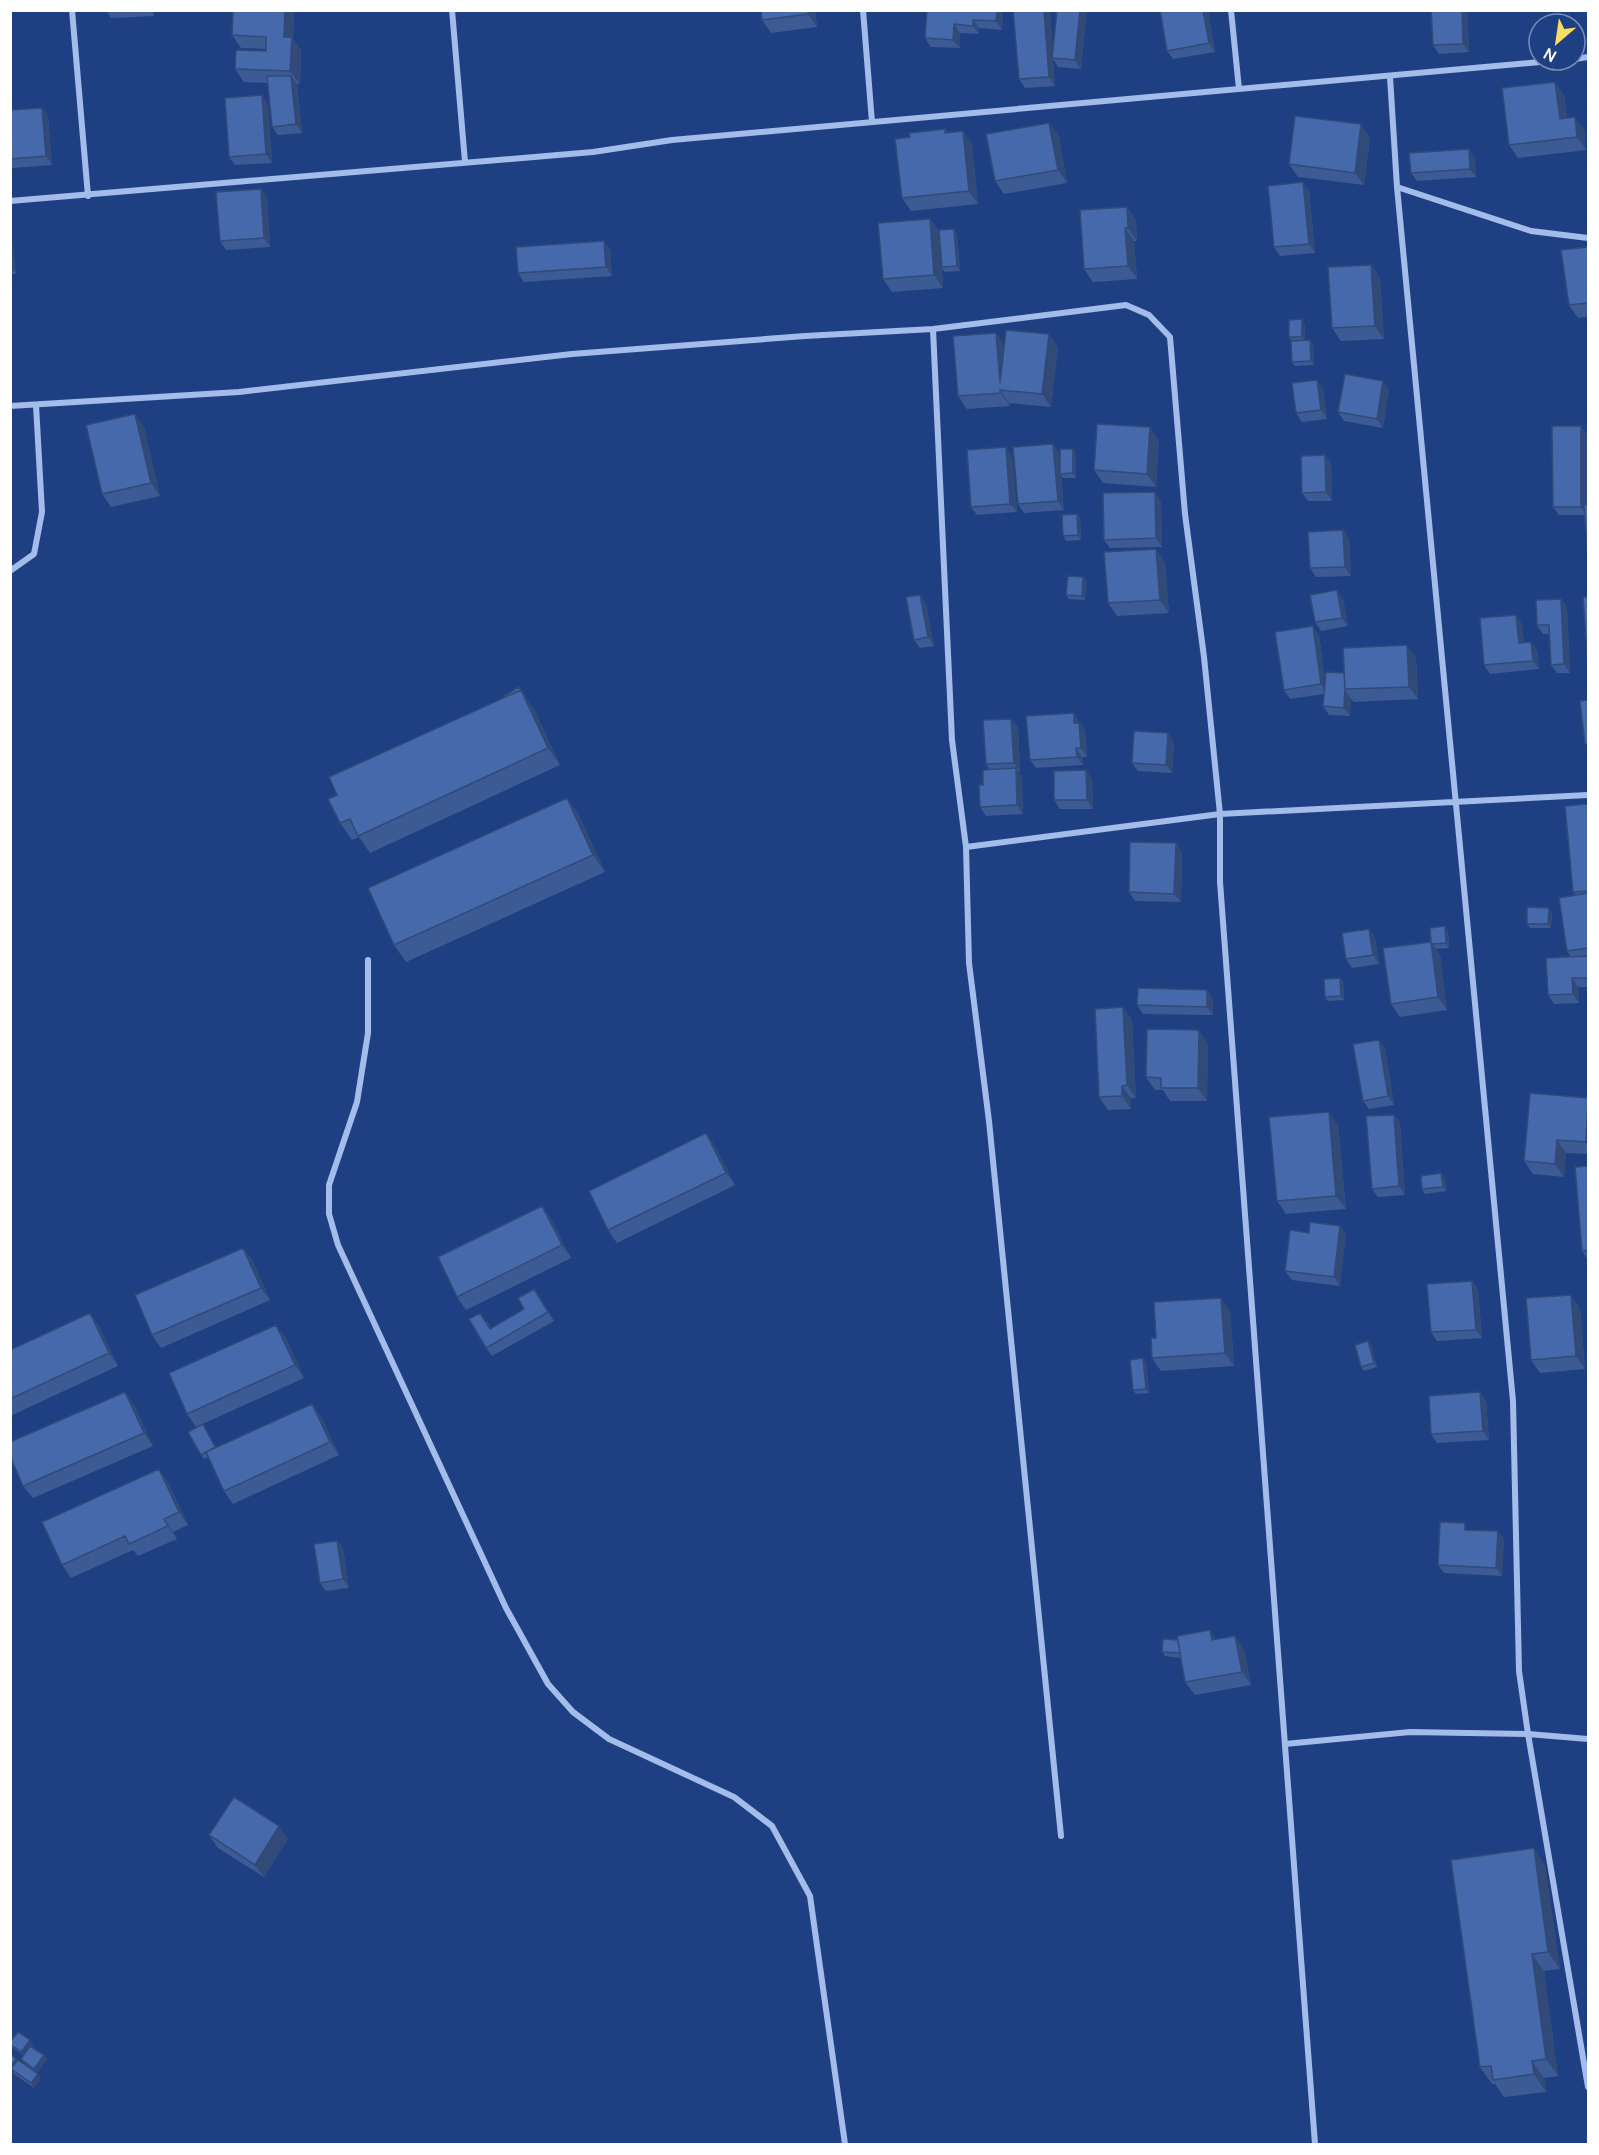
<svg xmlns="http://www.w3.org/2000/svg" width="1599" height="2155" font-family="Manrope,sans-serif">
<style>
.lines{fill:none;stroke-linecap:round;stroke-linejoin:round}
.minor{stroke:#a3bce9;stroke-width:6}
.wall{fill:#3c5a93}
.shaded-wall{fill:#314a78}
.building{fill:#4669ab;stroke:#314a78;stroke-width:1.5}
</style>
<rect width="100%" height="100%" fill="#1e4082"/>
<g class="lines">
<path class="minor" d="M72 10 88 196
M452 10 465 162
M863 10 872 122
M1231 10 1239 89
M1575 59 1588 57
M1390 77 1397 187 1513 1401 1519 1671 1528 1734 1588 1739
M1397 187 1531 231 1588 238
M10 201 593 152 672 140 1562 60
M933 329 952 740 966 847 969 963 989 1121 1061 1836
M10 406 239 392 572 354 805 336 933 329 1126 305 1149 315 1170 337 1185 514 1204 657 1220 814V882L1315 2144
M10 571 34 554 42 512 36 405
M966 847 1220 814 1588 795
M368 960V1033L357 1102 329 1185V1214L338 1245 506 1608 548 1684 573 1712 609 1739 734 1797 772 1826 810 1896 845 2144
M1285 1744 1410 1732 1528 1734 1588 2087"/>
</g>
<path class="wall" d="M106 10H153L154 16 111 18Z
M761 10H815L817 27 771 33 762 20Z
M927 10 1003 13 1002 30 979 28V34L960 33V48L931 47 925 38Z
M1013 10H1050L1053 53 1057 10H1087L1081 69 1058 67 1053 59 1055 86 1025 88 1019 79Z
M1160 10H1208L1215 52 1173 59 1167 51Z
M1431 10H1467L1469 52 1439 54 1433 45Z
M294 11 293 39 301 50 300 84H297L302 133 278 135 272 127 268 83 244 82 235 69 266 51V49L241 48 232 35Z
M1564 95 1567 118 1584 130 1586 150 1518 158 1509 145Z
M268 104 272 163 235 165 229 157Z
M42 108 48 116 52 165 12 168 10 166V110Z
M1049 123 1059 136 1067 183 1004 194 995 181Z
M945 129 948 133 972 144 978 204 911 211 902 198 910 137Z
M1370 137 1364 185 1298 177 1289 164Z
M1475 158 1476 177 1417 181 1411 173Z
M1303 182 1309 191 1315 253 1280 256 1274 247Z
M261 189 267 198 270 247 226 250 220 241Z
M1127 207 1136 220 1137 241H1134L1137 279 1093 282 1084 269Z
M930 219 939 231 957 233 960 271 945 272 942 268 943 288 892 292 883 279Z
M10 228 16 274H10Z
M1588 247V317L1578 318 1569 305Z
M610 249 612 276 524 282 518 273Z
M1371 265 1380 278 1384 339 1341 341 1332 328Z
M1302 319 1305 324V340H1310L1313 345 1314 365 1295 366 1292 362V341L1289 337Z
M1004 345 1058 347 1051 407 1009 403 1010 406 967 409 958 396Z
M1323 389 1327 419 1302 422 1296 413Z
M1389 390 1383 428 1344 421 1338 412Z
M1581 426 1587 435V505L1585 515H1559L1553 507Z
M144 427 160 496 111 507 102 494Z
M1159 440 1156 487 1103 483 1094 470Z
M1053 444 1059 453 1060 463 1073 449 1076 453V478H1063L1061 475 1064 510 1024 513 1018 504Z
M1325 455 1331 464 1332 501H1308L1302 493Z
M1012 456 1017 512 977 515 971 507Z
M1161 501 1162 547 1110 548 1104 540Z
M1077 514 1080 518 1081 540 1066 541 1063 536Z
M1343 530 1349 539 1351 576 1316 577 1310 568Z
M1165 562 1169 613 1117 616 1108 603Z
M1083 577 1086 581 1085 600 1069 599 1066 595Z
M1343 599 1348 626 1321 631 1315 622Z
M1561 599 1567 607 1570 673H1557L1551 665 1549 634H1543L1537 625Z
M926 604 934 646 920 648 914 640Z
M1522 624 1524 643 1531 642 1537 651 1539 669 1490 674 1484 665Z
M1319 635 1325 679 1344 673 1416 658 1418 699 1354 702 1351 699 1350 716 1329 715 1323 706 1324 694 1290 699 1284 690Z
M533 707 560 765 370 853 359 837 352 840 340 823Z
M1011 719 1018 727 1020 771 1018 772 1022 777 1023 814 986 816 980 807 983 785 990 770 986 764Z
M1080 722 1085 731 1087 757H1082L1083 765 1036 768 1030 760Z
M1174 742 1172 773 1138 771 1132 763Z
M1092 779 1093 809H1060L1054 800Z
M567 798 579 815 605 872 406 962 394 945Z
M1588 804V987H1578L1579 1003 1554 1004 1548 995 1571 957 1567 951 1575 895 1573 892Z
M1182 852 1181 902 1135 901 1129 892Z
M1552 912 1551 928H1530L1527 924Z
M1369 929 1375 938 1379 964 1352 968 1346 959Z
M1448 931 1449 948 1436 949 1440 955 1447 1010 1400 1017 1391 1004 1431 942Z
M1340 978 1343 982 1344 1000 1328 1001 1325 997Z
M1207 990 1213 999V1015L1143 1014 1137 1005Z
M1123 1007 1132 1020 1136 1098H1131V1109L1108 1110 1099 1097Z
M1379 1040 1385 1048 1394 1105 1369 1109 1363 1101Z
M1208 1043 1207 1101H1170L1163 1090H1155L1146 1077Z
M1588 1098V1154L1566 1153 1564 1177 1533 1174 1524 1161Z
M1394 1115 1400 1123 1405 1195 1378 1197 1372 1189Z
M1338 1125 1346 1209 1286 1214 1277 1201Z
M706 1133 715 1146 735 1185 617 1243 608 1230Z
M1588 1166V1260L1582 1251Z
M1445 1178 1446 1191 1425 1194 1422 1189Z
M542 1206 551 1219 571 1258 466 1310 457 1297Z
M1309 1233 1346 1234 1340 1286 1292 1280 1285 1271Z
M243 1248 252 1260 270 1300 161 1348 152 1335Z
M1472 1281 1478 1290 1482 1338 1437 1341 1431 1332Z
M534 1289 554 1321 492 1356 486 1348 487 1321 491 1329 524 1309Z
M1580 1308 1585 1369 1540 1373 1531 1360Z
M1230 1310 1234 1366 1161 1371 1152 1358 1156 1338Z
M99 1326 118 1366 10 1416V1350Z
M286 1338 304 1378 196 1427 187 1414Z
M1371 1345 1377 1367 1364 1371 1361 1367Z
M1143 1358 1146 1362 1149 1393 1136 1394 1133 1390Z
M1480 1392 1486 1401 1489 1440 1437 1443 1431 1434Z
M134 1405 153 1446 33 1498 23 1486Z
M321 1416 339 1455 233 1504 224 1491 208 1457 204 1459 201 1455 203 1424 216 1448Z
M168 1482 188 1525 173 1532 177 1539 138 1556 133 1550 71 1578 62 1565Z
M1470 1530 1498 1531 1504 1540 1502 1576 1444 1573 1438 1565Z
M337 1541 343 1549 349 1588 326 1591 320 1583Z
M1216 1639 1244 1649 1251 1685 1195 1695 1185 1682 1181 1658 1165 1656 1162 1652 1178 1640Z
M209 1835 288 1839 264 1877 218 1848Z
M1545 1865 1560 1969 1544 1971 1558 2076 1544 2078 1546 2092 1504 2097 1495 2084H1492L1480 2067Z
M10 2044 33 2045 31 2046 44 2055 47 2059 37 2073 24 2063 21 2059 23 2055 13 2048Z
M10 2054 41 2078 34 2088 14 2074 13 2071 12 2072 10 2071Z"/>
<path class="shaded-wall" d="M285 10H294V11L293 39 301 50 300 84 290 71 284 37Z
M808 10H815L817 27 808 14Z
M997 10H1001L1003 13 1002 30 996 21Z
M1044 10H1050L1055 86 1049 77Z
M1080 10H1087L1081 69 1075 60Z
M1203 10H1208L1215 52 1209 43Z
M1462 10H1467L1469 52 1463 44Z
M973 20 979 28V34L973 26Z
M954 24 960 33V48L953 40Z
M291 76 297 84 302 133 296 124Z
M1555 82 1564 95 1569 132 1560 119Z
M262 95 268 104 272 163 266 154Z
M42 108 48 116 52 165 46 156Z
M1575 117 1584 130 1586 150 1577 137Z
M1049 123 1059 136 1067 183 1058 170Z
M1361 124 1370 137 1364 185 1355 173Z
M963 131 972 144 978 204 969 191Z
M1469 149 1475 158 1476 177 1470 169Z
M1303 182 1309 191 1315 253 1309 244Z
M261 189 267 198 270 247 264 238Z
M1127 207 1136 220 1137 241 1128 228Z
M930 219 939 232 943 288 934 275Z
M10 228 16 274 10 266Z
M1125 228 1134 241 1137 279 1128 266Z
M954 229 957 233 960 271 957 266Z
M604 241 610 249 612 276 606 267Z
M1371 265 1380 278 1384 339 1375 326Z
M1302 319 1305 324V341L1302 337Z
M996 333 1005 346 1000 383Z
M1049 334 1058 347 1051 407 1042 394Z
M1310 340 1313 345 1314 365 1311 361Z
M1317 380 1323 389 1327 419 1321 410Z
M1383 381 1389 390 1383 428 1377 419Z
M1000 390 1009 403 1010 406 1001 393Z
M135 414 144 427 160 496 151 483Z
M1581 426 1587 435V515L1581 507Z
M1150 427 1159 440 1156 487 1147 474Z
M1053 444 1059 453 1064 510 1058 501Z
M1006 447 1012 456 1017 512 1010 504Z
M1073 449 1076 453V478L1073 473Z
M1325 455 1331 464 1332 501 1326 492Z
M1155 492 1161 501 1162 547 1156 538Z
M1077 514 1080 518 1081 540 1078 535Z
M1343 530 1349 539 1351 576 1345 567Z
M1156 549 1165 562 1169 613 1160 600Z
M1083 577 1086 581 1085 600 1082 596Z
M1337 590 1343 599 1348 626 1342 618Z
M920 595 926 604 934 646 928 637Z
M1561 599 1567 607 1570 673 1564 664Z
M1516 615 1522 624 1525 652 1519 643Z
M1313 626 1319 635 1327 693 1321 684Z
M1531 642 1537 651 1539 669 1533 661Z
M1407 645 1416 658 1418 699 1409 687Z
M519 687 533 707 560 765 548 748Z
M1345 690 1351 699 1350 716 1344 708Z
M1074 713 1085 731 1087 757 1081 748 1074 723Z
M1011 719 1018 727 1020 771 1014 763Z
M1168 733 1174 742 1172 773 1166 765Z
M1076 748 1082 757 1083 765 1077 757Z
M1016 768 1022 777 1023 814 1017 805Z
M1086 770 1092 779 1093 809 1087 800Z
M567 798 579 815 605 872 593 855Z
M1176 843 1182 852 1181 902 1174 894Z
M1549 908 1552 912 1551 928 1548 924Z
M1445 926 1448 931 1449 948 1446 943Z
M1369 929 1375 938 1379 964 1373 955Z
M1431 942 1440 955 1447 1010 1438 997Z
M1340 978 1343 982 1344 1000 1341 996Z
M1572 978 1578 987 1579 1003 1573 994Z
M1207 990 1213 999V1015L1207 1007Z
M1123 1007 1132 1020 1136 1098 1127 1085Z
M1199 1030 1208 1043 1207 1101 1198 1088Z
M1379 1040 1385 1048 1394 1105 1388 1096Z
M1122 1086 1131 1098V1109L1122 1096Z
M1588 1109V1146L1586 1142Z
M1329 1112 1338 1125 1346 1209 1336 1196Z
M1394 1115 1400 1123 1405 1195 1399 1186Z
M706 1133 715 1146 735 1185 726 1173Z
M1557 1140 1566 1153 1564 1177 1555 1164Z
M1441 1173 1445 1178 1446 1191 1443 1187Z
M542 1206 551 1219 571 1258 562 1245Z
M1340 1226 1346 1234 1340 1286 1334 1277Z
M243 1248 252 1260 270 1300 261 1288Z
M1472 1281 1478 1290 1482 1338 1476 1330Z
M534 1289 540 1297 554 1321 548 1312Z
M1571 1295 1580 1308 1585 1369 1576 1356Z
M1221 1298 1230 1310 1234 1366 1225 1353Z
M90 1313 99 1326 118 1366 109 1353Z
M276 1325 286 1338 304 1378 295 1365Z
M1368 1341 1371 1345 1377 1367 1374 1363Z
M1143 1358 1146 1362 1149 1393 1146 1389Z
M125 1392 134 1405 153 1446 144 1433Z
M1480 1392 1486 1401 1489 1440 1483 1431Z
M312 1404 321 1416 339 1455 330 1442Z
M159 1469 168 1482 188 1525 179 1512Z
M164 1519 173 1532 177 1539 168 1526Z
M1498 1531 1504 1540 1502 1576 1496 1568Z
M337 1541 343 1549 349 1588 343 1579Z
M1210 1630 1219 1643 1212 1640Z
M1235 1636 1244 1649 1251 1685 1242 1672Z
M279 1826 288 1839 264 1877 255 1865Z
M1534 1848 1545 1865 1560 1969 1548 1952Z
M1532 1954 1544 1971 1558 2076 1546 2059Z
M30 2040 33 2045 24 2056 21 2052Z
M44 2055 47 2059 37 2073 34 2069Z
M16 2059 19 2063 11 2069 13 2071 12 2072 10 2070V2066Z
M1532 2061 1544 2078 1546 2092 1534 2074Z
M38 2074 41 2078 34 2088 31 2083Z"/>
<path class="building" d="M233 10H285L284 37H292L290 71 235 69 236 50 266 51V37L232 35Z
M761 10H808V14L762 20Z
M927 10H997L996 21 973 20V26L954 24 953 40 925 38Z
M1013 10H1044L1049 77 1019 79Z
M1057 10H1080L1075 60 1052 58Z
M1160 10H1203L1209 43 1167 51Z
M1431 10H1462L1463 44 1433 45Z
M267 76H291L296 124 272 127Z
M1555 82 1560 119 1575 117 1577 137 1509 145 1502 88Z
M262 95 266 154 229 157 225 98Z
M42 108 46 156 10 159V110Z
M1295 116 1361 124 1355 173 1289 164Z
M1049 123 1058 170 995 181 986 134Z
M945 129V133L963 131 969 191 902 198 895 139 910 137 909 133Z
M1469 149 1470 169 1411 173 1409 153Z
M1303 182 1309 244 1274 247 1268 186Z
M261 189 264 238 220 241 216 192Z
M1127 207 1128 228H1125L1128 266 1084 269 1080 210Z
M930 219 934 275 883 279 878 223Z
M954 229 957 266 942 267 939 230Z
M604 241 606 267 518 273 516 247Z
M1588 247V303L1569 305 1561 250Z
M1371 265 1375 326 1332 328 1328 267Z
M1302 319V337H1289V320Z
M1006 330 1049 334 1042 394 1000 390 1001 393 958 396 953 336 996 333 1000 383Z
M1310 340 1311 361 1292 362 1291 341Z
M1345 374 1383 381 1377 419 1338 412Z
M1317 380 1321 410 1296 413 1292 383Z
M135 414 151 483 102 494 86 425Z
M1097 424 1150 427 1147 474 1094 470Z
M1552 426H1581V507H1553Z
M1053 444 1058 501 1018 504 1013 447Z
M1006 447 1010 504 971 507 967 450Z
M1060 449H1073V473L1060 474Z
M1325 455 1326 492 1302 493 1301 456Z
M1155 492 1156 538 1104 540 1103 493Z
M1588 504V558L1584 505Z
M1077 514 1078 535 1063 536 1062 515Z
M1343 530 1345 567 1310 568 1308 532Z
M1156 549 1160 600 1108 603 1104 552Z
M1068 576 1083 577 1082 596 1066 595Z
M1337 590 1342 618 1315 622 1310 595Z
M920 595 928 637 914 640 906 597Z
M1583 597H1588V663Z
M1561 599 1564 664 1551 665 1549 625H1537L1536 600Z
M1516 615 1519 643 1531 642 1533 661 1484 665 1480 618Z
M1313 626 1321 684 1284 690 1275 632Z
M1407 645 1409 687 1345 689 1343 648Z
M1326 672 1344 673 1345 689 1344 708 1323 706Z
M519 687 521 690 505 697 504 696Z
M521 690 548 748 358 836 350 819 340 823 328 799 337 795 329 777Z
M1588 700V744H1585L1580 701Z
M1074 713V723H1079L1081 748H1076L1077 757 1030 760 1026 716Z
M1011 719 1014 763 986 764 983 720Z
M1134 731 1168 733 1166 765 1132 763Z
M1016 768 1017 805 980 807 979 785H983V770Z
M1086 770 1087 800H1054V771Z
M567 798 593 855 394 945 368 888Z
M1588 804V891L1573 892 1565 806Z
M1130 842 1176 843 1174 894 1129 892Z
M1588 893V948L1567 951 1559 898Z
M1527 907 1549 908 1548 924H1527Z
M1445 926 1446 943 1432 944 1431 942 1430 928Z
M1369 929 1373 955 1346 959 1342 933Z
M1431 942 1438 997 1391 1004 1383 948Z
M1588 956V978H1572L1573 994 1548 995 1546 958Z
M1340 978 1341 996 1325 997 1324 979Z
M1138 988 1207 990V1007L1137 1005Z
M1123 1007 1127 1085 1122 1086V1096L1099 1097 1095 1009Z
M1147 1029 1199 1030 1198 1088H1161V1078L1146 1077Z
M1379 1040 1388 1096 1363 1101 1353 1044Z
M1530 1093 1588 1098 1586 1142 1557 1140 1555 1164 1524 1161Z
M1329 1112 1336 1196 1277 1201 1269 1117Z
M1394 1115 1399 1186 1372 1189 1366 1116Z
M706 1133 726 1173 608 1230 589 1191Z
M1588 1166V1250L1582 1251 1575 1167Z
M1441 1173 1443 1187 1422 1189 1421 1176Z
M542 1206 562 1245 457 1297 438 1257Z
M1310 1222 1340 1226 1334 1277 1285 1271 1290 1230 1309 1233Z
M243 1248 261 1288 152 1335 135 1295Z
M1472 1281 1476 1330 1431 1332 1427 1284Z
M534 1289 548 1312 486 1348 469 1319 480 1313 490 1329 524 1309 518 1298Z
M1571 1295 1576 1356 1531 1360 1526 1298Z
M1221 1298 1225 1353 1152 1358 1151 1338H1156L1154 1302Z
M90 1313 109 1353 10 1399V1350Z
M276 1325 295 1365 187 1414 169 1373Z
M1368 1341 1374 1363 1361 1367 1355 1345Z
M1143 1358 1146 1389 1133 1390 1130 1360Z
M125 1392 144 1433 23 1486 10 1456V1442Z
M1480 1392 1483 1431 1431 1434 1429 1396Z
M312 1404 330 1442 224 1491 206 1452Z
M203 1424 215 1447 201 1455 188 1432Z
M159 1469 179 1512 164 1519 168 1526 129 1544 125 1536 62 1565 42 1522Z
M1440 1522 1465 1523V1530L1498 1531 1496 1568 1438 1565Z
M337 1541 343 1579 320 1583 314 1544Z
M1210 1630 1212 1640 1235 1636 1242 1672 1185 1682 1177 1636Z
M1163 1639 1178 1640 1180 1653 1162 1652Z
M234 1797 279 1826 255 1865 209 1835Z
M1534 1848 1548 1952 1532 1954 1546 2059 1532 2061 1534 2074 1493 2080 1491 2066 1480 2067 1451 1860Z
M18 2032 30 2040 21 2052 10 2044V2042Z
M30 2046 44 2055 34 2069 21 2059Z
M10 2054 16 2059 10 2066Z
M18 2060 38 2074 31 2083 11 2069Z"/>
<rect width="1599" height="2155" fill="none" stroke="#ffffff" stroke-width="24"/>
<g transform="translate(1557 42) rotate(209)"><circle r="28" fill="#1e4082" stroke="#788cb4" stroke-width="1.5"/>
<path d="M0-4.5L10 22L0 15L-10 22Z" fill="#f9dc62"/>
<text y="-9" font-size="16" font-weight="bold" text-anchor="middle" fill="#ffffff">N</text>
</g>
</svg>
